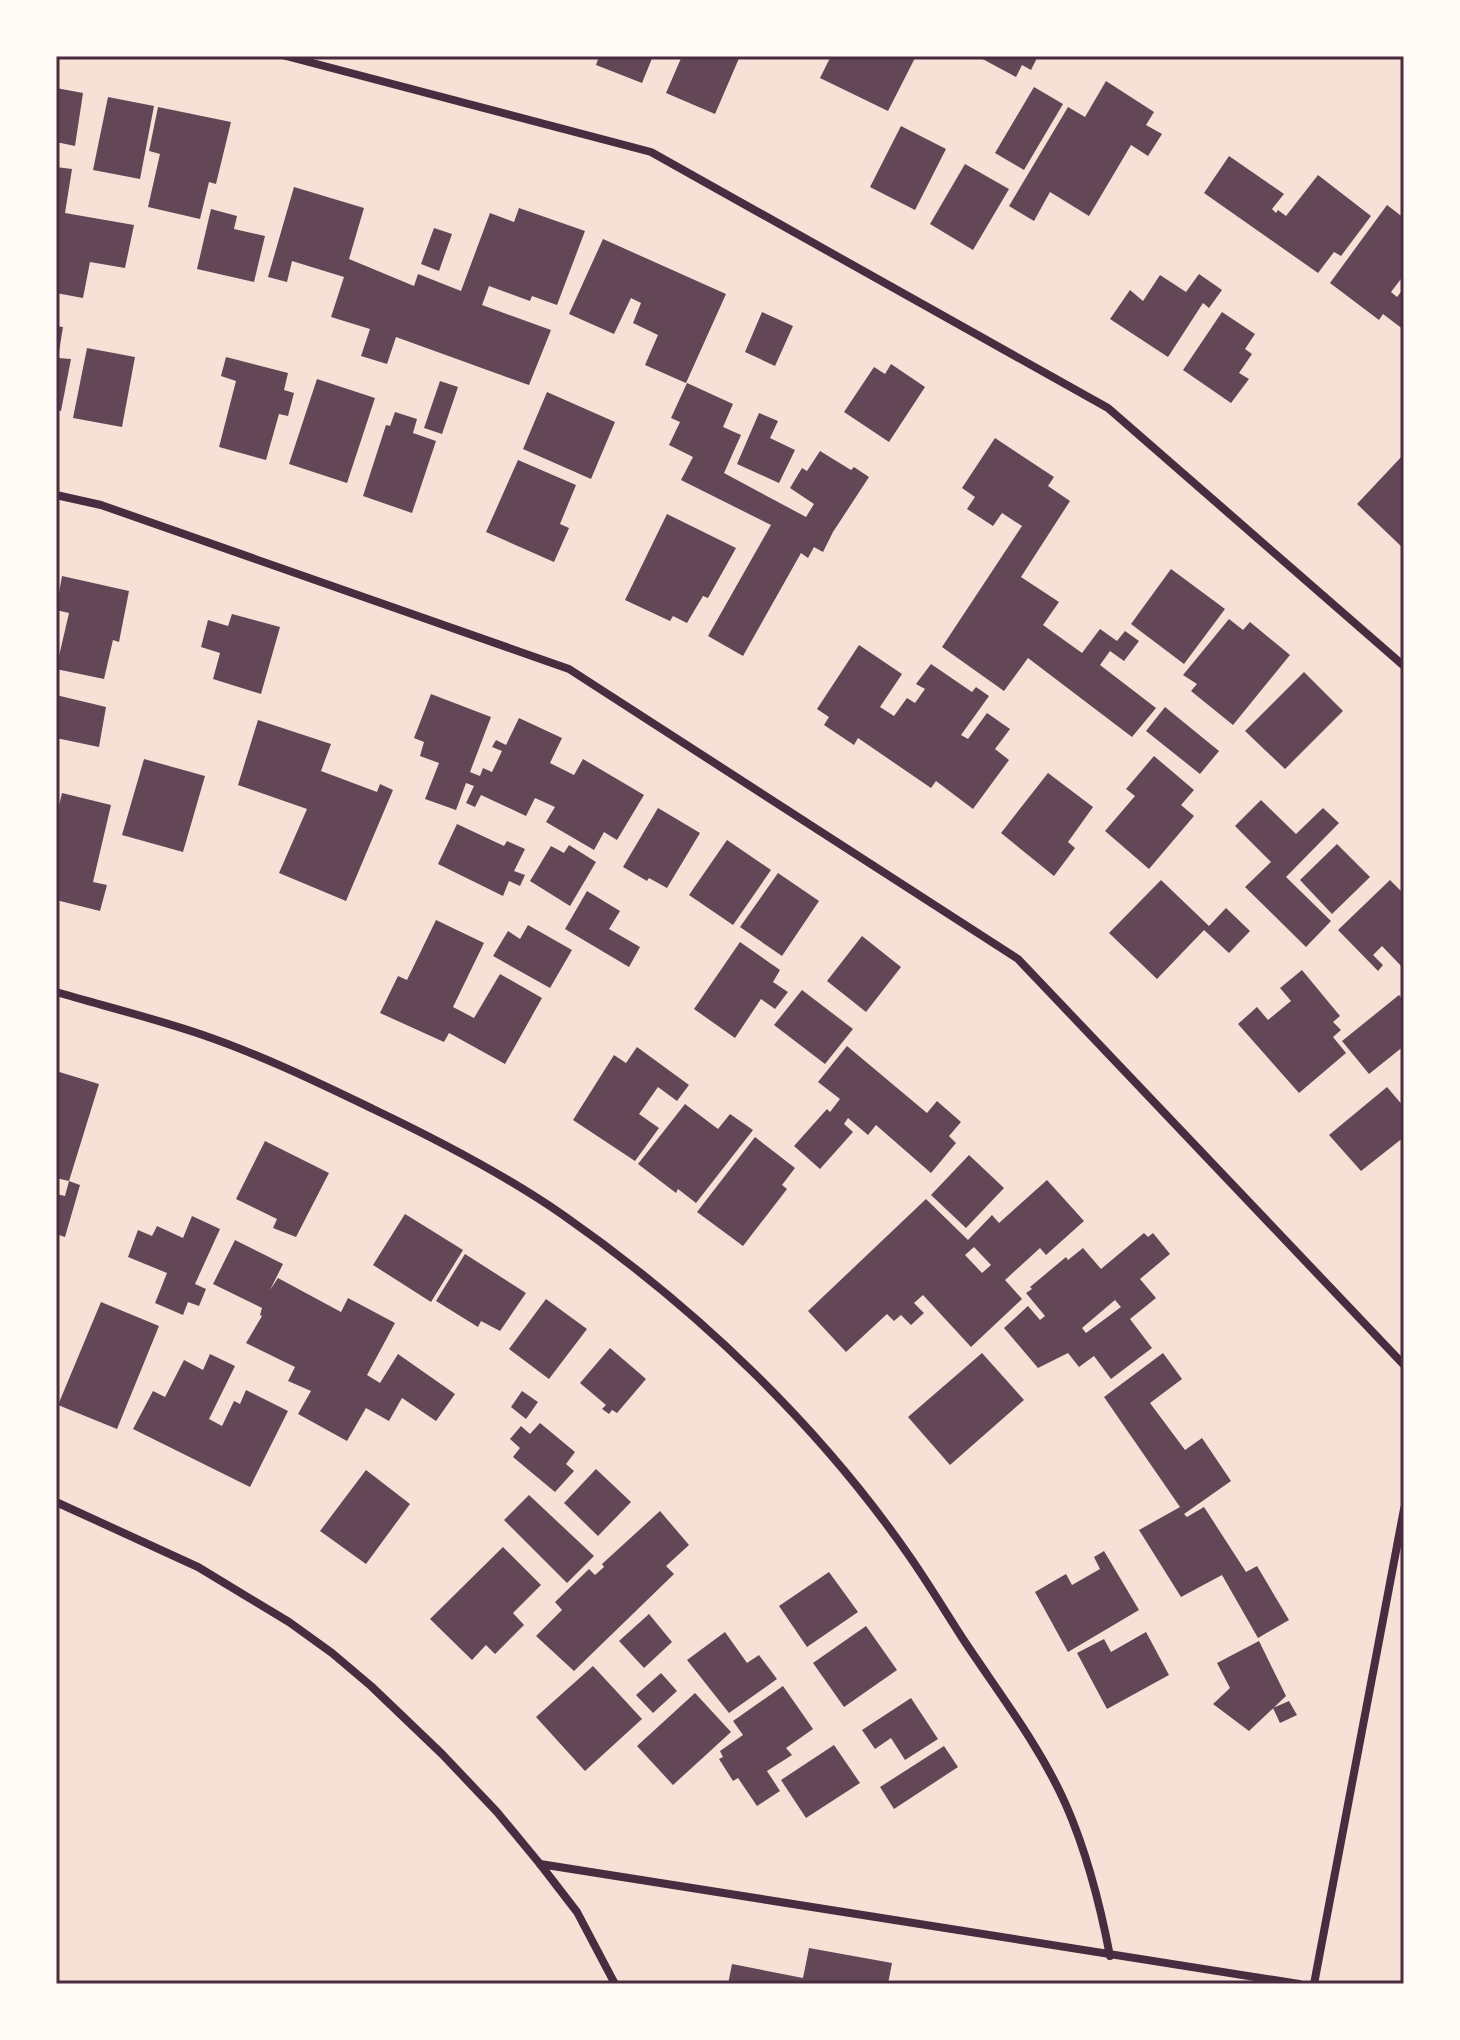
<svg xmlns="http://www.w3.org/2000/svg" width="1460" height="2040" font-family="'Asap Condensed',sans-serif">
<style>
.building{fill:#644757;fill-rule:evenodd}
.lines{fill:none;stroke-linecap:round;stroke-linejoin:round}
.minor{stroke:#4a2c40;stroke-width:8}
.neatline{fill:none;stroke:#4a2c40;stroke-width:3}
</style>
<rect width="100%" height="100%" fill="#f7e1d7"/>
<path class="building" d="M599 56H653L642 83 596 65Z
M682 56H740L715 114 666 93Z
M831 56H916L888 111 820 78Z
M977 56H1038L1031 70 1022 65 1016 77Z
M1106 81 1154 112 1146 125 1162 134 1148 156 1131 145 1089 216 1050 192 1034 221 1009 206 1068 107 1085 117Z
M1034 87 1063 104 1024 170 995 153Z
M56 88 83 93 75 146 56 142Z
M108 97 154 106 140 179 93 170Z
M158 107 231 122 216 184 209 182 200 219 148 207 160 154 149 151Z
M901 126 946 149 915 210 870 187Z
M1229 156 1284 194 1272 209 1276 213 1278 210 1286 216 1318 175 1371 216 1341 256 1334 252 1318 273 1204 193Z
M965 164 1009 189 973 250 930 224Z
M56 167 72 169 65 213 134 225 125 268 90 262 83 298 56 293Z
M294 187 364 208 349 259 414 286 418 274 461 291 490 213 514 222 519 208 585 231 557 305 532 296 530 301 489 286 482 305 551 330 529 385 396 337 387 364 361 356 370 329 331 317 344 277 292 261 287 282 268 277Z
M1387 205 1404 218V275L1391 292 1397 297 1404 288V330L1383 314 1379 320 1330 283Z
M211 209 237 216 234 229 265 236 254 282 197 269Z
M434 228 452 234 439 271 421 264Z
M603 239 726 294 686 383 645 365 658 335 633 323 641 303 631 298 614 334 569 314Z
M1199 274 1222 290 1209 308 1203 303 1168 357 1110 319 1130 290 1143 301 1160 275 1186 292Z
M762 312 793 326 775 366 745 352Z
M1222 312 1255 334 1245 349 1252 354 1239 373 1249 379 1231 403 1183 370Z
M56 326 63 327 58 358 71 359 61 411 56 410Z
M87 348 135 357 122 427 73 418Z
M226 357 288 373 284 390 294 393 288 416 279 414 266 460 219 447 236 381 221 376Z
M891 364 925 387 889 442 844 412 874 367 885 374Z
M317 379 375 398 347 483 289 464Z
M440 381 458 387 442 434 424 428Z
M687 383 733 404 723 427 741 435 724 473 806 517 814 504 790 488 802 468 807 471 820 451 851 470 854 467 869 477 833 532 823 552 814 547 808 558 801 553 743 656 708 636 771 525 681 480 693 457 669 445 680 422 671 418Z
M547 392 615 422 591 479 523 449Z
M395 412 417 419 413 433 436 441 412 513 363 496 386 425 390 426Z
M759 413 778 421 770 438 795 450 779 483 737 464Z
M995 438 1054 477 1048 486 1070 501 1021 577 1059 602 1043 625 1082 653 1100 629 1117 641 1125 631 1139 641 1124 661 1110 651 1100 665 1156 708 1132 737 1028 658 1004 691 942 647 1022 526 1002 513 993 526 967 509 975 497 962 488Z
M1404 454V549L1357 504Z
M518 460 576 485 560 524 569 528 554 562 486 532Z
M667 514 736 548 708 598 703 596 687 623 673 616 670 621 625 600Z
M1171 569 1225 609 1184 664 1131 624Z
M62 576 129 591 119 642 113 640 104 679 56 669 69 613 56 610Z
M232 614 280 627 261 694 213 679 220 653 201 647 208 620 228 626Z
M1229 619 1243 630 1250 622 1290 655 1233 725 1191 691 1197 684 1183 675Z
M859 645 902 674 880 707 894 716 907 698 915 703 925 689 916 684 931 664 972 692 976 687 989 696 961 735 968 739 987 713 1010 729 995 749 1009 760 973 809 936 781 931 788 858 738 854 745 824 725 829 717 817 709Z
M1304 672 1343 711 1285 769 1245 731Z
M431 694 491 717 470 772 480 776 483 768 492 772 502 751 492 747 496 740 506 745 519 718 562 738 550 763 574 775 583 759 644 795 617 840 604 832 594 850 546 822 555 807 535 798 526 816 481 795 475 807 466 803 474 786 466 783 456 810 425 799 439 763 420 756 424 742 414 738Z
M56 695 106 707 99 747 56 738Z
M1165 707 1219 751 1200 774 1146 731Z
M258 720 331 744 321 771 377 792 380 784 393 790 346 901 279 873 307 809 238 785Z
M1154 756 1194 790 1181 805 1194 816 1149 869 1105 831 1135 796 1126 789Z
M144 759 205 776 183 852 122 835Z
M1048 773 1093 807 1068 842 1075 848 1054 876 1001 833Z
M62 793 111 805 93 882 107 885 100 911 56 900V818Z
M1261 800 1296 834 1323 808 1339 823 1286 877 1331 921 1306 947 1245 887 1271 862 1235 826Z
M658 808 700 833 667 888 649 878 647 881 623 867Z
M457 824 504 846 507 841 525 849 514 871 525 875 520 886 509 881 503 896 438 864Z
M727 840 771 870 733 925 689 895Z
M1337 844 1370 877 1332 914 1300 880Z
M569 845 596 862 570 906 530 881 551 846 564 853Z
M778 873 819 901 782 956 740 927Z
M1161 880 1209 926 1226 908 1250 931 1229 953 1204 930 1157 979 1109 933Z
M1390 880 1401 891 1404 888V969L1382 946 1373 955 1383 965 1378 971 1338 930Z
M587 891 620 911 609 929 640 947 629 967 565 929Z
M436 920 484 943 453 1007 474 1018 500 974 542 998 505 1064 449 1033 444 1042 380 1013 398 976 407 980Z
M528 925 572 950 550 988 493 956 508 931 520 939Z
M862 936 901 967 866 1012 827 981Z
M740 942 780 970 773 982 788 992 775 1009 761 999 735 1038 694 1009Z
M1302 970 1340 1016 1333 1022 1341 1030 1333 1037 1346 1053 1299 1093 1238 1024 1257 1007 1268 1020 1291 1001 1280 988Z
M802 990 853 1029 825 1064 774 1025Z
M1399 995 1404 1001V1046L1369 1074 1342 1041Z
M847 1046 927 1113 937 1101 961 1122 949 1136 956 1143 931 1173 876 1125 868 1135 848 1118 844 1124 853 1132 820 1169 794 1146 827 1109 830 1112 840 1099 818 1082Z
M637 1047 689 1085 677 1101 658 1087 639 1114 659 1128 635 1161 573 1120 614 1055 626 1063Z
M56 1071 99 1084 69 1181 56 1178Z
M1387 1087 1404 1107 1402 1133 1404 1137 1361 1171 1329 1135Z
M685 1104 718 1129 730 1114 753 1130 696 1203 678 1189 676 1193 638 1164Z
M755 1137 795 1168 782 1185 787 1189 743 1246 697 1212Z
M265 1141 329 1173 296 1237 273 1228 277 1219 236 1199Z
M969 1155 1004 1188 966 1228 931 1195Z
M1047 1180 1084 1221 1046 1255 1040 1248 1005 1280 1022 1299 971 1347 923 1295 914 1303 924 1313 911 1325 901 1315 894 1321 887 1314 846 1352 808 1311 926 1199 968 1240 992 1215 999 1223ZM974 1247 991 1265 982 1273 965 1255Z
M69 1181 80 1185 65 1237 56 1234V1194L65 1196Z
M405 1214 463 1250 431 1302 373 1265Z
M192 1216 220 1229 195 1284 206 1289 199 1306 188 1302 183 1315 155 1303 167 1273 128 1257 138 1230 152 1236 157 1226 183 1238Z
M1144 1233 1148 1237 1153 1233 1170 1254 1140 1279 1156 1298 1130 1319 1152 1348 1111 1379 1094 1356 1079 1367 1068 1353 1038 1368 1004 1328 1028 1306 1040 1320 1045 1316 1026 1293 1032 1289 1030 1287 1066 1257 1068 1260 1083 1248 1101 1269ZM1115 1300 1121 1307 1086 1333 1082 1328Z
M235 1240 283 1264 270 1290 278 1278 341 1312 348 1298 395 1323 367 1375 380 1383 398 1354 455 1394 436 1421 402 1398 389 1421 366 1408 347 1441 298 1414 311 1391 288 1381 295 1367 246 1343 262 1316 260 1315 262 1308 213 1284Z
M465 1254 526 1293 500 1331 481 1321 478 1327 436 1301Z
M546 1299 587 1329 549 1379 509 1349Z
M101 1302 159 1326 117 1429 58 1405Z
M610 1348 646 1379 617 1413 612 1410 609 1414 602 1409 606 1405 580 1383Z
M982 1353 1024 1400 950 1465 908 1417Z
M1163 1353 1182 1379 1150 1403 1185 1450 1202 1438 1231 1481 1184 1514 1187 1517 1204 1507 1246 1572 1257 1566 1289 1620 1258 1638 1222 1575 1181 1597 1139 1530 1180 1507 1104 1397Z
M210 1354 235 1366 209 1419 222 1426 234 1401 240 1404 246 1390 288 1411 250 1487 133 1429 153 1391 165 1397 184 1360 203 1370Z
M522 1391 538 1402 526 1419 511 1407Z
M540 1423 575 1452 566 1464 574 1471 555 1492 513 1457 520 1448 510 1439 521 1426 530 1434Z
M596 1469 631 1502 598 1536 564 1503Z
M366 1470 410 1504 366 1564 320 1531Z
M529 1495 594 1556 567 1583 504 1520Z
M660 1511 689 1545 666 1566 674 1574 574 1671 536 1636 562 1610 555 1602 589 1569 595 1575 604 1567 602 1564Z
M503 1547 541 1585 513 1613 524 1625 495 1654 486 1645 472 1660 430 1619Z
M1104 1551 1139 1610 1068 1652 1035 1592 1066 1574 1072 1585 1100 1569 1094 1557Z
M829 1572 858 1612 807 1647 779 1606Z
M649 1614 672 1642 644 1668 619 1641Z
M866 1626 897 1670 844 1707 813 1663Z
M725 1632 747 1663 759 1655 777 1679 729 1713 687 1660Z
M1146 1632 1169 1675 1107 1709 1077 1653 1104 1639 1111 1652Z
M1259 1641 1286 1696 1249 1731 1213 1704 1230 1688 1217 1663Z
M593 1666 642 1719 585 1771 536 1717Z
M661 1673 677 1691 653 1713 636 1695Z
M783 1686 813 1729 786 1748 792 1755 767 1771 780 1791 757 1806 738 1778 733 1781 719 1759 723 1757 720 1751 743 1735 733 1721Z
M695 1693 731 1732 673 1785 637 1746Z
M911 1698 938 1739 905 1760 891 1738 875 1749 862 1730Z
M1289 1701 1297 1715 1280 1723 1273 1708Z
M834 1745 860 1783 806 1818 781 1780Z
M944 1746 958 1767 894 1809 880 1787Z
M809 1948 892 1963 888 1984H728L732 1964 803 1978Z"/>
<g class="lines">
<path class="minor" d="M286 56 651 152 1108 408 1404 666
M56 495 101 505 569 669 1018 959 1404 1365
M56 992C104 1006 153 1018 200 1034 259 1054 317 1082 373 1109 438 1140 504 1174 563 1215 695 1307 818 1424 910 1557 928 1583 945 1611 963 1639 998 1692 1040 1746 1066 1805 1087 1853 1100 1904 1110 1956
M56 1502 198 1567 289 1622 332 1653 371 1686 442 1754 497 1812 540 1864 577 1912 615 1984
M540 1864 1299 1984
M1314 1984 1404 1509"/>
</g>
<rect width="1460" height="2040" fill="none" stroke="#fffaf5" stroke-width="116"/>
<rect x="58" y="58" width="1344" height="1924" class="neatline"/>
</svg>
